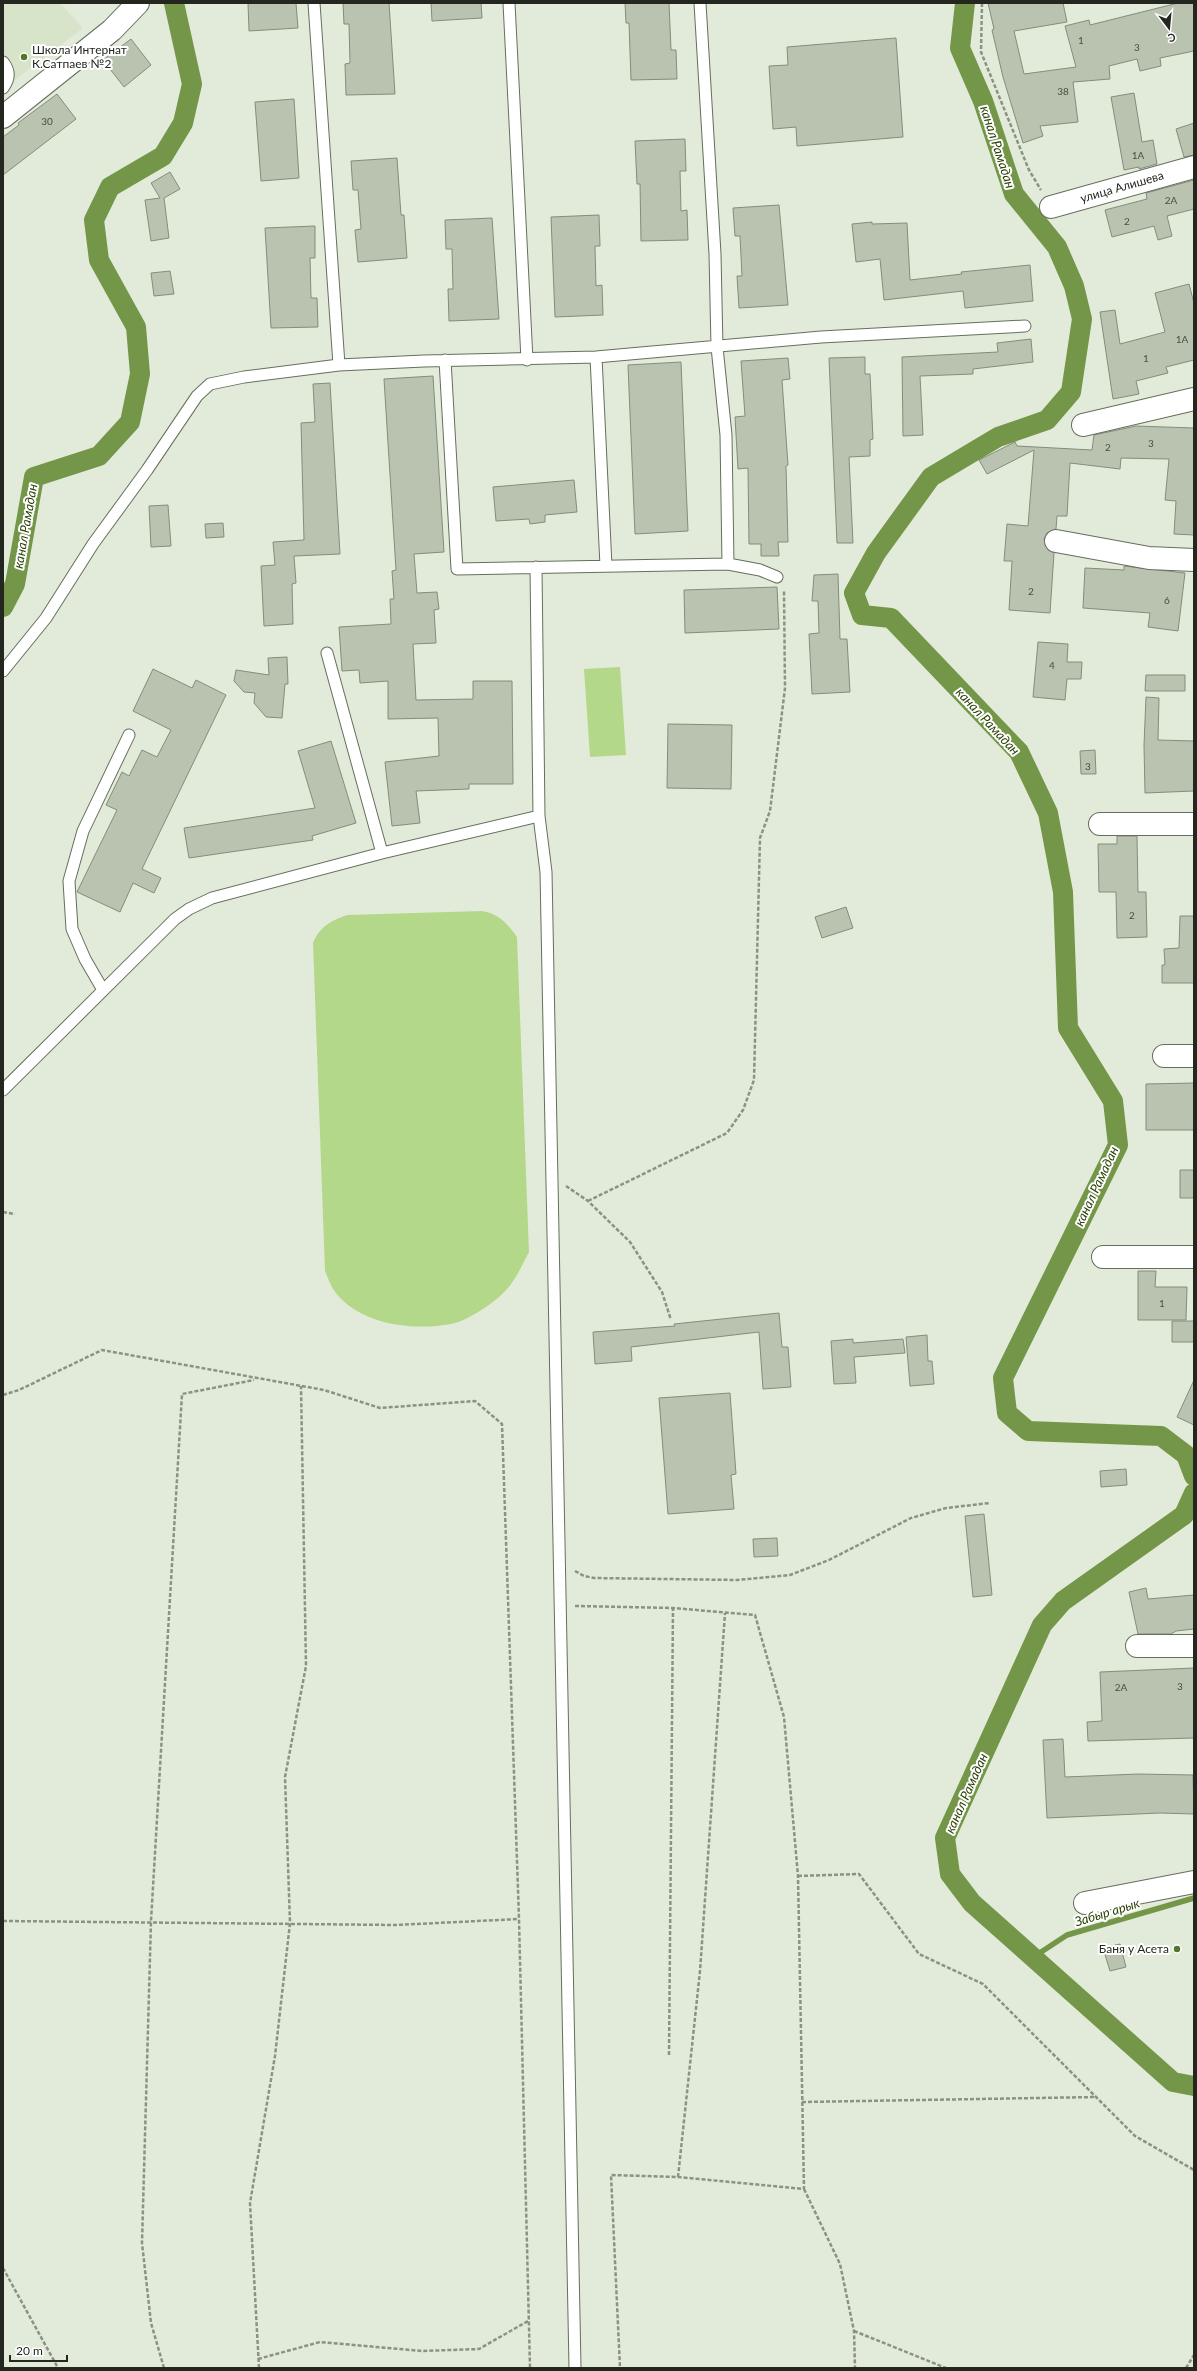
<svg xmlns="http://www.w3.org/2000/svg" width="1197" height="2371" font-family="Lato,sans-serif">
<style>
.built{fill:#d7e4ca}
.green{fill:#b3d889}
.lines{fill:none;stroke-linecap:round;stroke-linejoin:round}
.stream{stroke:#739648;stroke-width:5.5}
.canal{stroke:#739648;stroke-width:20}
.building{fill:#b9c3b0;stroke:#848c7b}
.service-casing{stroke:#666e5d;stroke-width:13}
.minor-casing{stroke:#666e5d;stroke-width:24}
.path{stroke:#8b9285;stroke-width:2.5;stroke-dasharray:4 2;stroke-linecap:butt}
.service{stroke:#fff;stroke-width:11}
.minor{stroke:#fff;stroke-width:22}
.poi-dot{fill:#55752b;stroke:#fff;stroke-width:1.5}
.labels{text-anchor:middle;stroke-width:4;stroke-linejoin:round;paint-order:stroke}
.number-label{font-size:10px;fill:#484e44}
.poi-label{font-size:12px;fill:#232720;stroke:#fff;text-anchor:start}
.street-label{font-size:12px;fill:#232720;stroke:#fff}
.water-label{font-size:13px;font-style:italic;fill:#2b4206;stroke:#fff}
</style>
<rect width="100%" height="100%" fill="#e2ebd9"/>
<path class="built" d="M3 3H60L83 28 3 89Z"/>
<path class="green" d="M620 667 626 755 590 757 584 669Z
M482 911C499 914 507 923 517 937L529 1252C523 1263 518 1275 511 1284 501 1299 468 1321 451 1324 414 1331 361 1325 336 1293 331 1287 328 1278 325 1271L313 943C320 926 331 921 347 915Z"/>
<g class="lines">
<path class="stream" d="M1032 1958 1067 1935 1194 1898"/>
<path class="canal" d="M965 3 960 48 983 101 1014 194 1057 247 1074 286 1082 319 1071 392 1047 420 998 437 931 477 876 553 854 593 862 615 891 618 1019 752 1048 813 1063 892 1068 1028 1113 1101 1118 1145 1003 1378 1007 1413 1028 1431 1161 1436 1186 1455 1194 1476
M3 607 15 584 34 477 99 456 130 422 140 374 136 327 99 260 94 220 110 187 163 156 183 123 192 84 174 3
M1194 1493 1184 1515 1063 1601 1042 1625 945 1838 950 1874 972 1903 1173 2082 1194 2086"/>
</g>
<path class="building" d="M248 3H296L298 28 249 31Z
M343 3H389L395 94 346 95 345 64 350 63 349 24H344Z
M431 3H481L482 18 432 21Z
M625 3H669L671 50H676L677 79 631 80 629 23H626Z
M988 3H1063L1067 22 1014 31 1024 74 1076 67 1065 26 1089 20 1090 25 1178 3H1194V51L1160 58 1161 66 1140 71 1137 59 1109 66 1110 79 1073 82 1078 122 1040 126 1043 136 1023 143 1003 77 992 30 994 29Z
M896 38 903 137 797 146 796 127 773 129 769 66 788 65 787 47Z
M131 39 151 65 124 87 103 60Z
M1134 93 1142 142 1153 140 1157 164 1139 169V167L1124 170 1111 97Z
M57 94 76 119 3 175V137L19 125 18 123Z
M294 99 299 178 261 181 255 102Z
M1194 123V155L1184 157 1176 129Z
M685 139 686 171H680L681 211 687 210 688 240 641 241 640 184H637L635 141Z
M397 158 401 215H404L407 258 358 262 355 230 361 229 358 190H353L351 161Z
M170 172 180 189 164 198 169 238 151 241 145 200 160 198 151 183Z
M1194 180V209L1167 216 1172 236 1158 240 1154 226 1112 237 1105 210 1147 199 1146 193Z
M779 205 788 305 739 308 737 276H742L740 236H735L733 208Z
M599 215 600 246H595L596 286 602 285 603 315 555 317 551 217Z
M492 218 499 319 449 321 448 289H453L452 249H446L445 220Z
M872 222V224L907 223 910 280 962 274 961 272 1030 265 1033 301 965 308 963 291 884 300 880 259 856 262 852 224Z
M315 226V258H310L311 298H317L318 327 271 328 265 228Z
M170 271 174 294 154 296 151 273Z
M1189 284 1194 303V360L1166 367 1168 373 1136 381 1139 394 1113 399 1100 312 1115 310 1120 344 1165 332 1155 293Z
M1031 339 1033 362 973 369V374L920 376 923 435 903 436 902 357 998 352 997 343Z
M865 357V374H870L873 439 870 440V456L849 457 853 543H837L829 358Z
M788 358 790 379 782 380 788 465 786 466 788 542H778L779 556H761V544H749L748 468 738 469 735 417 745 416 741 361Z
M681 362 688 531 635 534 628 365Z
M433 376 444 552 414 554 417 593 437 592 439 609 434 610 436 643 413 644 416 700 473 699V681H512L513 784H469V789L416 791 420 823 392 826 385 762 439 756 438 718 388 719V681L360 683 359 670 342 671 339 627 391 624 390 599H394L392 571 396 570 384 379Z
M330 383 340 554 294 556 296 583 292 584 293 624 264 626 261 566 275 565 273 542 304 540 301 423 315 422 313 384Z
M1136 426 1194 428V535L1174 534 1176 501 1165 500 1169 459 1121 458 1120 469 1070 463 1067 516H1057L1056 529 1047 533 1044 539 1048 550 1054 553 1050 613 1009 610 1012 561H1004L1007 524 1028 526 1034 450 987 474 979 460 1015 442 1017 446 1092 450 1094 435Z
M574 480 577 512 545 515V522L530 524 529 519 496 521 493 487Z
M168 505 171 546 151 547 149 506Z
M223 523 224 537 206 538 205 524Z
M1124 566 1185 573 1178 631 1148 627 1150 613 1083 608 1085 568 1124 570Z
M838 574 840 639H847L850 692 812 694 809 634 819 633 818 601H812L814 575Z
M777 587 779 629 685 633 684 590Z
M1038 642 1068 644 1067 662H1082L1081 679H1067L1065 700 1033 697Z
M287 657 288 684H285L282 718 266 717 254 703 255 693 244 692 234 681 236 670 269 675 268 658Z
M153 669 192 688 196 680 226 695 142 869 161 878 154 893 133 883 120 912 77 892 117 810 106 805 122 772 129 776 142 750 157 757 171 730 133 711Z
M1146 675H1185V691H1145Z
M1146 697 1159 698 1158 740 1194 741V791L1145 793 1144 745Z
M668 724 732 725 731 789 667 788Z
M331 741 356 823 312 836 313 840 189 858 184 828 315 808 298 751Z
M1095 750 1096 774H1081L1080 751Z
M1117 836H1137L1138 892H1146L1147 937 1117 938 1116 892H1099L1098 844H1117Z
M846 907 853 928 822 938 815 917Z
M1180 916H1194V983H1162V965H1165L1164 949 1179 948Z
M1194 1083V1130H1146V1084Z
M1180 1170H1194V1198H1180Z
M1138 1271H1156L1155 1287H1187L1186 1320H1138Z
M779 1313 782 1347H788L791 1387 763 1389 759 1332 631 1347 632 1361 595 1364 593 1332 675 1326 674 1324Z
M1172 1321H1194V1342H1172Z
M927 1335 928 1361H932L934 1384 910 1386 906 1337Z
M853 1339V1343L903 1339 905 1353 854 1357 856 1383 834 1384 831 1341Z
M1194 1380V1425L1177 1417Z
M730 1393 736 1474 731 1475 734 1509 668 1514 659 1398Z
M1126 1469 1127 1485 1101 1487 1100 1471Z
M984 1514 992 1595 973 1597 965 1516Z
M777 1538 778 1556 754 1557 753 1539Z
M1146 1588 1148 1599 1194 1595V1629L1176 1631 1171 1634H1138L1129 1592Z
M1194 1668V1738L1088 1741 1087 1722 1102 1721 1100 1672Z
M1063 1739 1065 1777 1138 1774 1193 1775 1194 1814 1160 1813 1047 1818 1043 1740Z
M1120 1944 1126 1967 1110 1971 1103 1948Z"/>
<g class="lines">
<g class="service-casing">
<path id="service" d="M314 3 339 365
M509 3 527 360
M700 3 715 254 717 347 726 435 728 564
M3 62C10 71 10 78 3 88
M596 357 606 566
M445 360 457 569 728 564 760 570 777 577
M536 567 539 816 546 872 575 2368
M327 653 382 853
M3 671 46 618 93 544 147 470 197 396 210 384 244 377 339 365 424 361 596 357 821 337 1025 326
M103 990 85 959 72 929 69 881 83 831 129 735
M3 1090 175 919 189 909 212 898 382 853 539 816"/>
</g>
<g class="minor-casing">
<path id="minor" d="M3 117 112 30 138 3
M1051 207 1194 167
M1083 425 1194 399
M1056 541 1149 558 1194 560
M1100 824H1194
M1164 1056H1194
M1103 1257H1194
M1137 1646H1194
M1085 1903 1194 1882"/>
</g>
<path class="path" d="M982 3 981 52 1029 170 1041 190
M566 1186 588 1201 630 1242 662 1292 671 1320
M588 1201 727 1133 743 1110 754 1080 760 838 770 811 785 688 784 590
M3 1212 15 1214
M3 1395 19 1390 102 1350 324 1390 380 1408 475 1401 502 1424 519 1919 530 2368
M575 1571 584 1576 594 1578 737 1580 790 1575 829 1560 911 1518 946 1508 990 1503
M575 1606 673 1608 755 1615 784 1717 798 1876 804 2189 678 2177 611 2175 620 2368
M798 1876 859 1874 919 1954 983 1984 1135 2136 1194 2170
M3 1921 396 1925 519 1919
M669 2055 673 1608
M802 2102 1096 2097
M678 2177 700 1971 725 1613
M804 2189 840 2264 854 2331 855 2368
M3 2268 58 2368
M854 2331 946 2368
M258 2359 320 2342 422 2351 479 2349 528 2321
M164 2368 151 2323 142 2243 151 1921 182 1394 254 1380
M259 2368 250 2203 275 2056 290 1923 285 1777 306 1666 301 1386
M1186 2368 1194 2355"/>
<use href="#service" class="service"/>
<use href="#minor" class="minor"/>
</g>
<g class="poi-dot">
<circle cx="24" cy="57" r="4"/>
<circle cx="1177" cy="1949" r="4"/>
</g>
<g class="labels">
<g class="number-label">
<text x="1081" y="44">1</text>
<text x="1137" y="51">3</text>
<text x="1063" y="95">38</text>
<text x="47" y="125">30</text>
<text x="1138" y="159">1А</text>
<text x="1171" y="204">2А</text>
<text x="1127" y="225">2</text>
<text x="1182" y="343">1А</text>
<text x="1146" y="362">1</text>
<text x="1151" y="447">3</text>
<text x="1108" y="451">2</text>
<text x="1031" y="595">2</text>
<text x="1167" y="604">6</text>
<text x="1052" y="669">4</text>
<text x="1088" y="770">3</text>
<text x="1132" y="919">2</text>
<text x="1162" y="1307">1</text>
<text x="1180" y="1690">3</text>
<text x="1121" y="1691">2А</text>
</g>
<g class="poi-label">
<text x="32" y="54">Школа Интернат<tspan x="32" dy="14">К.Сатпаев №2</tspan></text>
<text x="1169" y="1953" text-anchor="end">Баня у Асета</text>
</g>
<g class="street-label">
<text transform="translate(1122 187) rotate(-16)" y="4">улица Алишева</text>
</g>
<g class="water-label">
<text transform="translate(998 147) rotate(72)" y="5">канал Рамадан</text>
<text transform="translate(25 526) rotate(-80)" y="5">канал Рамадан</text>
<text transform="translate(988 721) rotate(47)" y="5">канал Рамадан</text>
<text transform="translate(1096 1186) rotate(-65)" y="5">канал Рамадан</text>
<text transform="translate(966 1793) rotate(-66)" y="5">канал Рамадан</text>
<text transform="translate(1107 1912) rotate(-17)" y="5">Забыр арык</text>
</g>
</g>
<rect width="1197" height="2371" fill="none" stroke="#232720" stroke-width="8"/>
<g transform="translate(1169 28) rotate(164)" stroke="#ffffff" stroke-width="3" paint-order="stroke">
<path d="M0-3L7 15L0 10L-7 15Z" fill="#232720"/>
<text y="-6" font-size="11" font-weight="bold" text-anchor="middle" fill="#232720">С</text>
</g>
<path d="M10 2355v6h57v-6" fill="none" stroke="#232720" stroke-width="2"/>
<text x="16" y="2355" font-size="12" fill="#232720" stroke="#ffffff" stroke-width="3" paint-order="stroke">20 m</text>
</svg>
